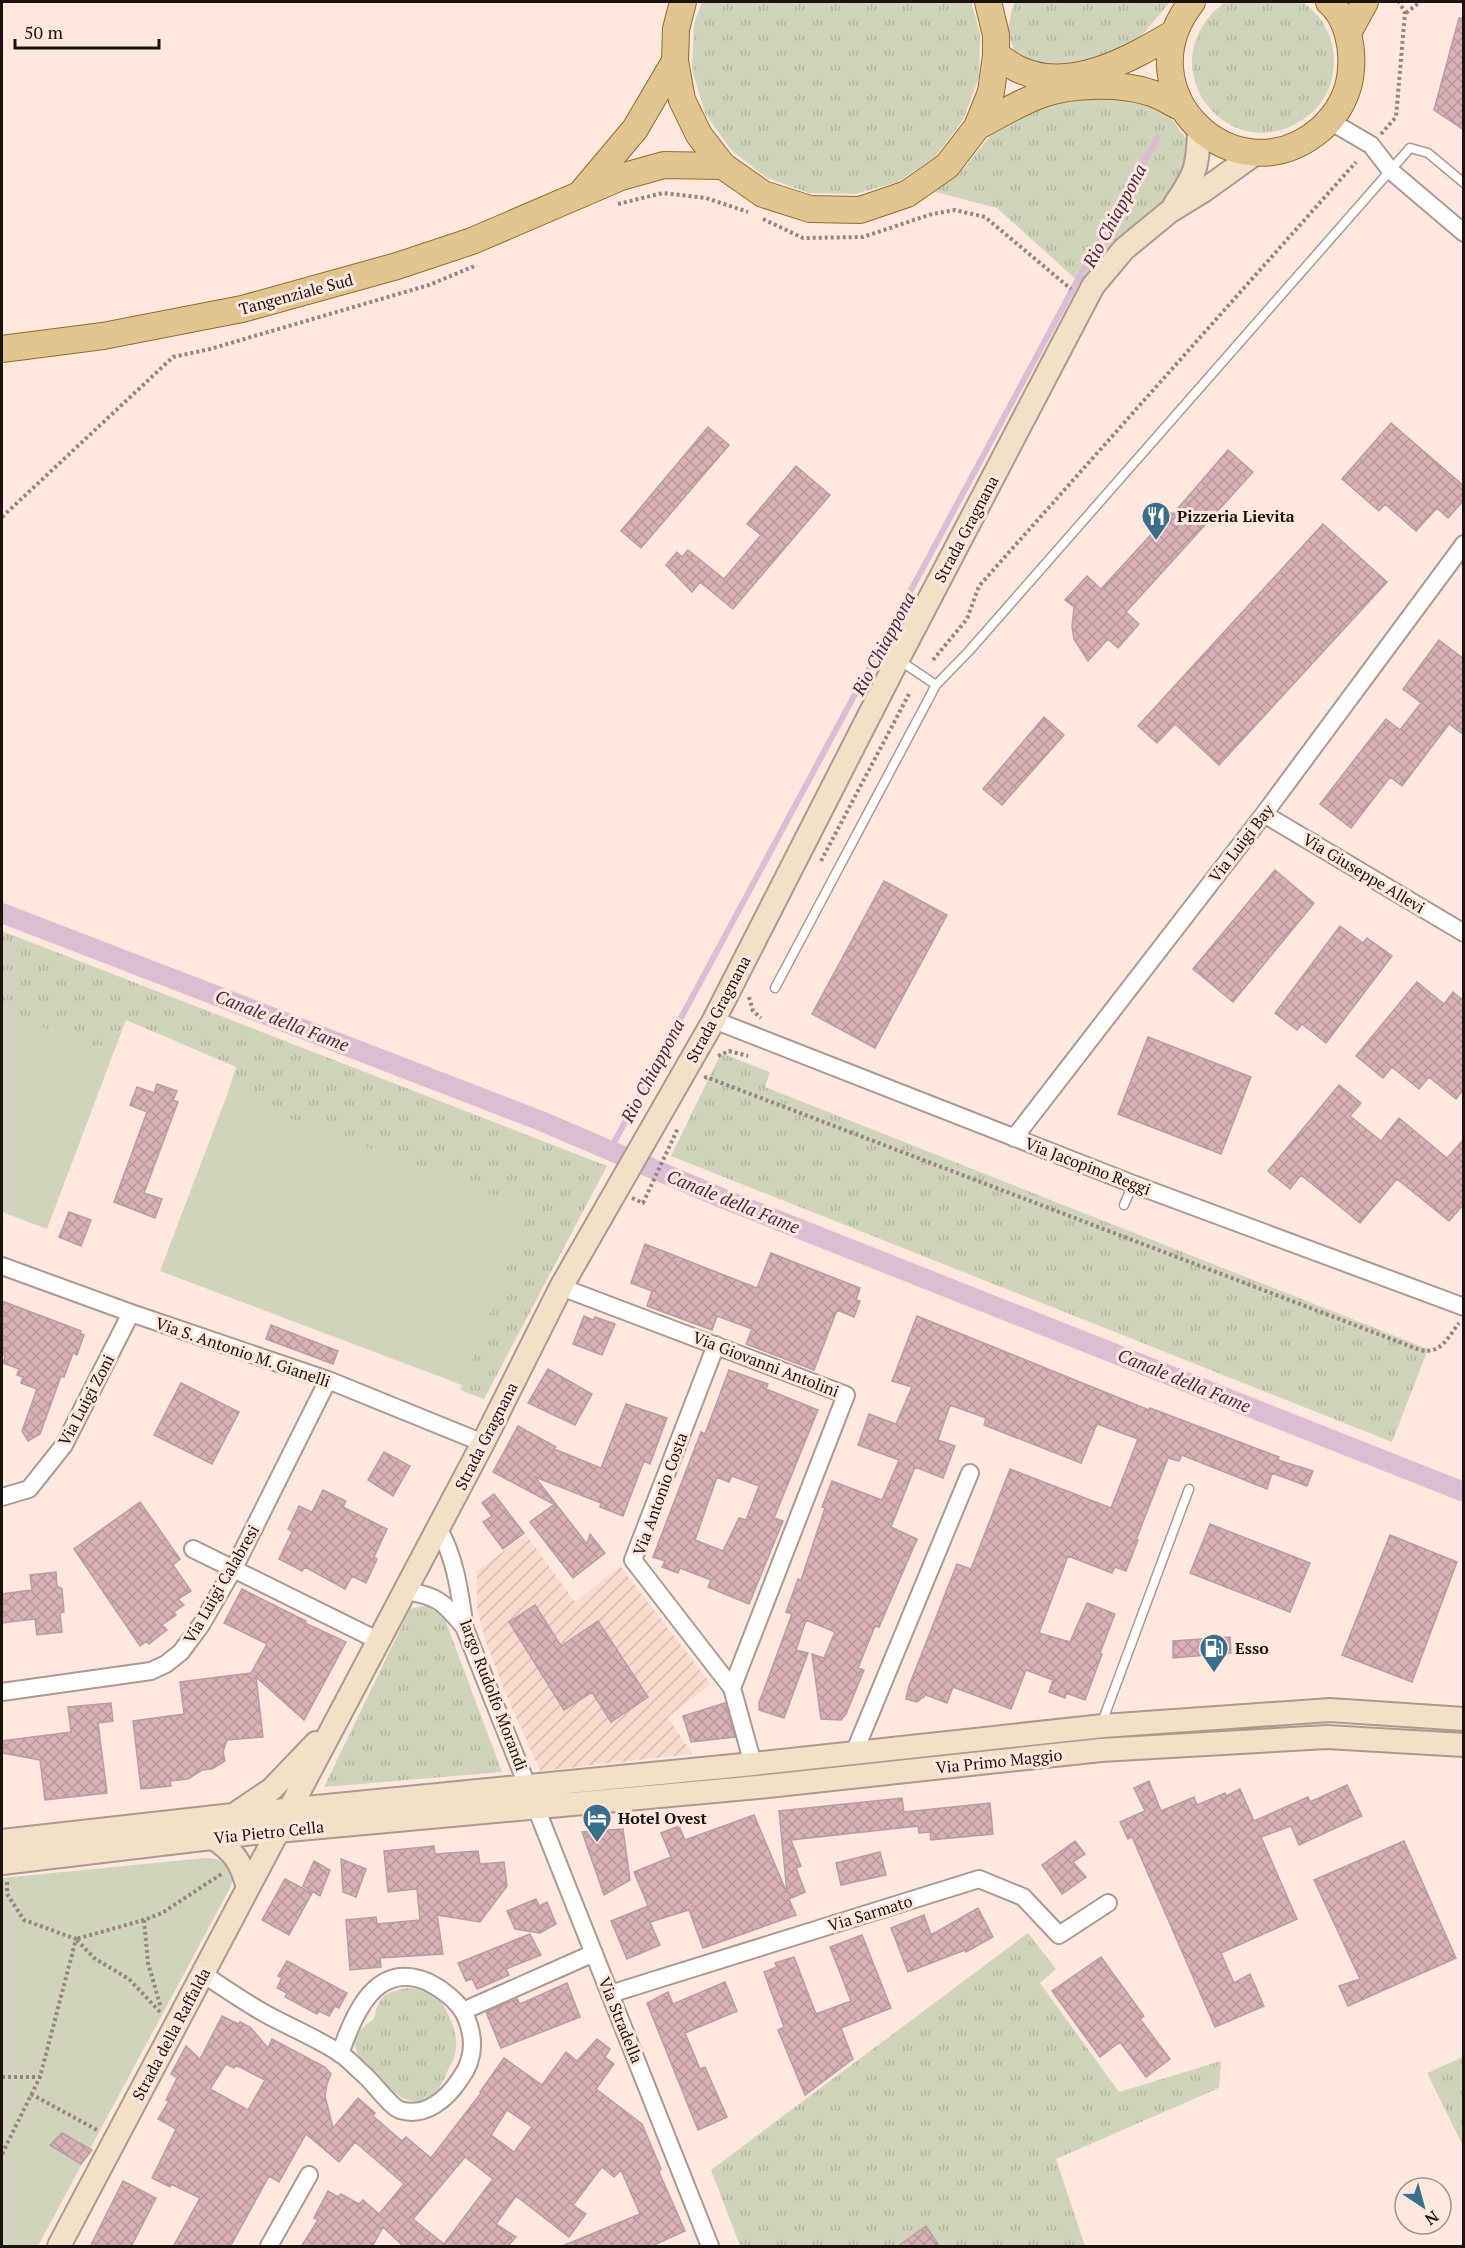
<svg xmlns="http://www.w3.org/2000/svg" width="1465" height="2248" font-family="'PT Serif',serif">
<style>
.industrial{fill:url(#industrial-furrows)}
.grass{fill:url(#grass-tufts)}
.park{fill:#d0d4ba}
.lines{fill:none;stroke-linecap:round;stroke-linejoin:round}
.stream{stroke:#ddbdd4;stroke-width:6}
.canal{stroke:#ddbdd4;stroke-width:20}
.building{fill:url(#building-cross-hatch);stroke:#b69fa2;stroke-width:1.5;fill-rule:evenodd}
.lane-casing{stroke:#ad9990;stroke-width:11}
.street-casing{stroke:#ad9990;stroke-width:20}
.secondary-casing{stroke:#ad9990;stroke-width:26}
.primary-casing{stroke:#906d31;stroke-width:28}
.path{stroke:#968680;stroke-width:4;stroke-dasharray:3 3;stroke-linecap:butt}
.lane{stroke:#fff;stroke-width:8}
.street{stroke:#fff;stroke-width:16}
.secondary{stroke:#f1e2c7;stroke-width:22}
.primary{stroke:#e2c48e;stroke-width:26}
.labels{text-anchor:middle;stroke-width:6;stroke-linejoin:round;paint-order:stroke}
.street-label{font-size:16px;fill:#1b1310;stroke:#fee8de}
.poi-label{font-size:16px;font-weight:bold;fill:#1b1310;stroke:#fee8de;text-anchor:start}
.water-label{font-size:18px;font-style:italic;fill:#512748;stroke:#fee8de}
</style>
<defs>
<pattern id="industrial-furrows" width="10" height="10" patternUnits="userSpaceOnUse" patternTransform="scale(1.5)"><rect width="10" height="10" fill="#f9dbce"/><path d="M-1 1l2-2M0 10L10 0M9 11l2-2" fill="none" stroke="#d5bbb0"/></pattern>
<pattern id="grass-tufts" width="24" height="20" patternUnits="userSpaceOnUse" patternTransform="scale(1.5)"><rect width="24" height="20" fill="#d0d4ba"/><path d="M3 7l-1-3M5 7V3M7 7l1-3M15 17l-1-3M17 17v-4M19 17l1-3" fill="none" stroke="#b2b59f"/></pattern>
<pattern id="building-cross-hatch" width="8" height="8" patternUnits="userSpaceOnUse" patternTransform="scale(1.5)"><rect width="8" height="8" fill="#d9b0b5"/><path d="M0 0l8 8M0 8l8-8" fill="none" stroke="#ba969b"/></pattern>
</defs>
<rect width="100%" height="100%" fill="#fee8de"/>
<path class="industrial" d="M526 1535 575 1602 620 1566 711 1684 668 1717 692 1754 540 1771 505 1692 485 1639 477 1608V1575L475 1572Z"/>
<path class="grass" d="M702 2H971L980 32 979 77 963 120 936 156 898 182 855 194 809 193 767 178 731 150 705 113 692 69 694 24Z
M1014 2H1170L1134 45 1079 64 1030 63 1015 53 1007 31Z
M1225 2H1302C1322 14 1335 39 1334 63 1333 84 1325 103 1309 115 1233 176 1142 66 1225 2Z
M1121 96 1156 107 1171 118 1189 143 1190 152 1172 195 1114 241 1100 257 1081 284 997 208 935 192 963 169 1001 123 1059 101Z
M2 931 607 1166 484 1399 460 1390 529 1209 227 1095 236 1067 126 1020 113 1054 2 1012Z
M721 1053 770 1072 765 1087 1428 1349 1392 1442 671 1156Z
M427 1605 443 1614 502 1772 324 1787 410 1609Z
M1028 1933 1056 1969 1040 1983 1119 2092 1221 2061 1219 2088 1056 2159 1085 2246H740L711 2170Z
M407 1988C423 1989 438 1993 445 2008 457 2032 462 2048 447 2072 444 2078 441 2087 436 2092 412 2115 390 2090 375 2073 367 2065 355 2056 355 2043 355 2031 366 2026 374 2019 379 1995 384 1993 407 1988Z
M1463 2057V2146L1427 2073Z"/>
<path class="park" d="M2 1012 113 1054 47 1229 2 1212Z
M227 1095 529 1209 462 1385 160 1271Z
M205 1858C222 1858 226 1863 234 1877L230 1888 38 2246H2V1878Z"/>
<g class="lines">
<path class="stream" d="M610 1150 1076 283 1158 137"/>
<path class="canal" d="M2 913 541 1121 724 1199 1464 1492"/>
</g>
<path class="building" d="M1459 18H1464V130L1434 110Z
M1391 423 1464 486V500L1448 518 1437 508 1416 531 1385 504 1379 511 1342 479Z
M708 427 729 445 641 548 621 531Z
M1228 450 1253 472 1126 612 1139 624 1118 648 1108 639 1088 661 1074 639 1072 627 1074 607 1065 600 1087 576 1101 589 1171 513 1173 514Z
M796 466 830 495 733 609 700 582 692 592 666 565 677 552 682 557 688 550 724 579 761 535 747 524Z
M1323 524 1387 582 1219 765 1175 724 1157 743 1138 726Z
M1439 640 1464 659V735L1449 724 1402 786 1390 777 1351 828 1320 804 1386 719 1400 730 1421 703 1403 689Z
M1044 717 1064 735 1002 805 983 789Z
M1275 870 1314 903 1233 1002 1193 969Z
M884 881 947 915 875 1048 812 1014Z
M1340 926 1363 943 1367 938 1392 956 1326 1043 1302 1024 1297 1030 1275 1013Z
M1417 982 1444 1004 1453 992 1464 1001V1089L1456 1099 1429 1077 1419 1089 1392 1067 1383 1078 1356 1056Z
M1148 1037 1251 1077 1221 1154 1118 1114Z
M157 1084 177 1091 173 1100 178 1102 144 1193 162 1199 155 1218 114 1202 147 1112 130 1105 137 1087 154 1093Z
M1339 1085 1361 1103 1350 1116 1381 1141 1399 1118 1447 1158 1464 1139V1204L1449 1221 1397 1179 1360 1223 1301 1175 1290 1189 1268 1171Z
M69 1212 91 1220 81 1246 59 1237Z
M645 1244 757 1288 771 1253 860 1288 856 1300 860 1301 854 1317 837 1310 814 1370 746 1344 752 1329 717 1316 712 1330 647 1306 652 1291 631 1283Z
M2 1301 81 1331 80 1333 84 1335 77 1355 73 1353 64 1377 61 1376 40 1434 28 1441 22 1431 37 1389 21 1383 23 1377 17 1375 19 1369 3 1363 5 1356 2 1354Z
M584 1316 593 1320 595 1317 615 1324 602 1355 573 1344Z
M917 1316 1149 1410 1150 1408 1279 1457 1278 1460 1313 1471 1307 1486 1272 1473 1267 1489 1182 1455 1179 1461 1168 1458 1136 1540H1138L1126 1571 1115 1567 1112 1573 1068 1556 1039 1633 1070 1642 1087 1603 1115 1614 1100 1653 1102 1654 1085 1700 1066 1693 1065 1698 1049 1692 1053 1680 1026 1670 1011 1709 953 1687 947 1703 926 1695 917 1702 906 1699 909 1686 957 1564 971 1569 1010 1469 1111 1508 1138 1439 1097 1424 1081 1463 984 1425 986 1418 950 1405 938 1440 955 1446 943 1478 915 1467 891 1527 917 1539 879 1627 875 1626 858 1668 864 1670 846 1714 841 1720 821 1719 812 1654 824 1658 835 1632 806 1620 796 1650 808 1653 784 1718 759 1710V1703L792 1614 786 1612 798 1579 801 1580 825 1508 822 1507 832 1481 882 1500 899 1460 858 1445 869 1414 896 1424 912 1387 892 1381Z
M271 1325 338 1351 333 1364 266 1339Z
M548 1369 592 1394 575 1425 528 1403Z
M729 1370 768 1384 766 1389 818 1410 774 1518 783 1521 749 1604 708 1587 711 1580 680 1568 678 1573 662 1567 665 1561 653 1557 701 1432 705 1434ZM732 1476 759 1486 746 1520 739 1518 723 1551 695 1540 717 1477 729 1482Z
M181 1383 239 1412 212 1464 154 1435Z
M626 1404 667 1418 650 1464 644 1461 623 1516 600 1507 601 1503 535 1477 587 1544 590 1534 605 1553 573 1578 530 1522 552 1506H557L493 1472 518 1426 556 1447 554 1449 601 1468Z
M384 1452 410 1466 393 1496 368 1480Z
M323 1490 346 1501 343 1507 387 1529 374 1557 377 1559 366 1583 352 1576 345 1589 305 1567 302 1571 279 1559 292 1532 288 1529 299 1506 312 1512Z
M494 1494 524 1533 503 1549 483 1522 492 1516 482 1503Z
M140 1502 180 1559 173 1565 191 1591 178 1599 184 1605 174 1612 176 1615 162 1625 167 1630 149 1644 147 1641 140 1646 74 1549Z
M1210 1524 1310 1563 1290 1612 1190 1573Z
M1390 1535 1457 1562 1412 1682 1342 1655Z
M56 1572 57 1586 62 1589 64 1612 60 1613 62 1632 37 1635 35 1619 2 1623V1594L32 1590 30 1575Z
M242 1589 306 1621 305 1623 346 1642 304 1720 256 1677 263 1737 227 1740 223 1752 225 1761 212 1769 202 1770 188 1779 170 1781 171 1786 141 1789 133 1721 184 1714 180 1682 251 1673 267 1644 224 1623Z
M535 1605 561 1646 598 1621 648 1697 611 1722 592 1692 564 1710 509 1622Z
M1230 1637 1231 1653 1173 1658V1641Z
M111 1703 113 1721 98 1723 107 1793 45 1800 40 1760 2 1753V1741L71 1732 68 1707Z
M725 1703 735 1737 691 1742 683 1716Z
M1149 1781 1161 1811 1194 1797 1197 1805 1225 1793 1226 1796 1240 1789 1254 1821 1308 1797 1310 1802 1347 1785 1362 1816 1299 1845 1291 1826 1261 1837 1297 1919 1221 1953 1234 1983 1250 1974 1264 2006 1215 2027 1132 1837 1128 1839 1120 1822 1145 1811 1134 1788Z
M902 1798 904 1812 990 1803 993 1834 931 1840 930 1832 919 1833 918 1826 791 1840 801 1866 796 1868 805 1892 789 1899 796 1915 703 1948 689 1910 650 1922 660 1945 627 1959 611 1921 648 1906 634 1872 671 1857 661 1833 679 1826 685 1840 754 1815 787 1893 779 1811Z
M623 1829 630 1880 604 1895 582 1832Z
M1075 1841 1085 1854 1073 1862 1086 1877 1062 1894 1042 1865Z
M1404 1841 1456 1958 1348 2006 1339 1986 1360 1979 1314 1880Z
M434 1846 435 1854 478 1851 480 1864 504 1862 507 1886 480 1922 437 1915 443 1954 380 1958 381 1967 350 1970 346 1920 376 1917 377 1924 420 1920 417 1889 388 1892 384 1851Z
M880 1852 886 1875 841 1885 836 1863Z
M341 1859 366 1869 356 1897 343 1892Z
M314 1861 330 1870 320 1896 303 1886Z
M285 1879 312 1893 289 1935 262 1920Z
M536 1899 539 1906 547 1902 556 1924 540 1933 515 1929 507 1911Z
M978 1908 993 1937 966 1952 965 1950 908 1972 891 1928 924 1915 931 1935Z
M530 1934 541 1955 506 1969 509 1975 477 1989 472 1979 466 1981 458 1963Z
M862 1935 891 2008 841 2028 853 2059 805 2095 778 2030 784 2027 764 1972 777 1967 775 1963 794 1957 816 2014 851 2001 830 1947Z
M1101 1957 1144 2016 1140 2019 1170 2059 1146 2077 1120 2042 1100 2057 1052 1991Z
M287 1961 347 1993 339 2008 335 2006 329 2016 319 2011 317 2014 285 1997 287 1993 277 1988 282 1978 278 1976Z
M725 1982 737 2011 685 2033 700 2069 705 2067 727 2117 698 2130 647 2003 668 1992 673 2004Z
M567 1983 580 2017 501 2048 486 2012 517 1999 520 2004Z
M222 2016 238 2024 240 2022 250 2027 268 2048 272 2039 325 2067 331 2074 327 2084 325 2096 333 2128 358 2098 375 2113 373 2116 402 2141 406 2137 431 2158 481 2093 480 2092 504 2058 542 2085 566 2052 577 2061 597 2039 610 2049 605 2057 614 2064 596 2089 642 2124 661 2169 659 2172 685 2231 650 2247H560L640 2214 621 2170 614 2177 602 2167 573 2205 586 2214 569 2237 516 2196 496 2224 516 2237 507 2247H404L383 2227 372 2247H301L318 2220 314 2218 328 2191 338 2197 341 2194 359 2204 363 2200 379 2214 404 2184 355 2142 339 2162 306 2134 279 2182 269 2176 230 2247H173L200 2198 171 2184 170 2187 152 2178 176 2129 158 2119 169 2101 166 2100 177 2078 171 2074 186 2046 200 2059ZM226 2064 234 2068 236 2065 265 2080 248 2110 210 2089ZM507 2110 532 2127 514 2152 491 2135ZM465 2157 493 2179 444 2244 413 2219Z
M62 2133 92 2150 81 2164 50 2145Z
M123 2181 156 2198 131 2247H90Z
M926 2226 940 2247H897Z"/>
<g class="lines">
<g class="lane-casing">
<path id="lane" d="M899 660 936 685
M775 988 936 685 969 651 1410 148 1428 153 1464 183
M1124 1205 1133 1184
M1101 1725 1189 1489"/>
</g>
<g class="street-casing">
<path id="street" d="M1330 121 1371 145 1391 171 1464 233
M1264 814 1464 933
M714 1020 1133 1184 1464 1307
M1014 1138 1264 814 1464 544
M2 1266 131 1313 328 1380 483 1443
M561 1287 846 1395 732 1688
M716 1345 633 1560 732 1688 753 1764
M2 1497 29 1489 64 1445 131 1313
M438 1528C456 1558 460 1595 465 1629L710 2246
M193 1549 379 1641
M406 1591C439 1596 444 1603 465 1628
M2 1692 151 1671 166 1664 181 1652 201 1625 234 1568 328 1380
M854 1753 970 1473
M203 1974C223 1987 243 2001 264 2013 289 2027 317 2038 341 2054 348 2059 355 2066 361 2072 372 2080 389 2106 400 2110 425 2118 447 2099 460 2079 475 2059 475 2037 465 2015 458 2001 442 1989 428 1982 376 1960 354 2013 340 2054
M610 1994 979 1879 1023 1897 1059 1935 1108 1903
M463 2011 594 1953
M269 2246 309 2175"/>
</g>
<g class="secondary-casing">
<path id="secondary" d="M1175 204C1196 174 1198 166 1199 130
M238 1812 272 1789 316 1743
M212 1837C235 1852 241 1862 248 1888
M2 1841 233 1815 753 1764 1103 1726 1330 1710 1464 1719
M2 1863 245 1834 758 1787 1101 1750 1327 1737 1464 1745
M59 2246 483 1443 561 1287 714 1020 898 659 1093 286 1124 249 1169 212 1203 191 1256 153"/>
</g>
<g class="primary-casing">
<path id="primary" d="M683 2 676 29 675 61 682 100 699 135 723 166 763 194 810 209 860 210 907 194 947 166 977 127 991 92 996 55V35L988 2
M1192 2C1121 92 1236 202 1321 129 1338 114 1350 92 1351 69 1353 47 1347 17 1329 2
M1348 33 1365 2
M996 55C1003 59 1009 64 1016 68 1068 95 1130 59 1174 33
M977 127C999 115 1020 102 1043 94 1073 84 1119 83 1148 92 1160 95 1171 103 1182 108
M582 192 635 129 675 61
M2 349 103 336 242 309 397 266 472 241 621 177 664 165 723 166"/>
</g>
<path class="path" d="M1406 13 1420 2
M1381 134 1396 117 1405 13 1399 2
M618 204 663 193 706 198 748 212
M763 219 803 238 863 237 932 214 955 210 985 217 1071 289
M2 517 173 357 210 349 429 285 477 265
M933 660 967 619 979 586 1356 162
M821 861 909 694
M749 997 753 1011 761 1018
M718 1056 729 1051 748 1056
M705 1079 706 1077 1420 1350C1441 1355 1448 1337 1459 1323
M632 1198 643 1203 678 1128
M144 1920 148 1963 161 2008
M160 2012 129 1979 94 1958 76 1939 144 1920 162 1913 223 1873
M2 2077H40L76 1939 24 1920 7 1894V1882
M31 2094 99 2131
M2 2154 40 2077"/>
<use href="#lane" class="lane"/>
<use href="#street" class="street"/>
<use href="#secondary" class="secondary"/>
<use href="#primary" class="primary"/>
</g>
<defs>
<g id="restaurant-pin" transform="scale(1.5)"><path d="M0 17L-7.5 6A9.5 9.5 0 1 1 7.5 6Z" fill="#396f8b" stroke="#fee8de"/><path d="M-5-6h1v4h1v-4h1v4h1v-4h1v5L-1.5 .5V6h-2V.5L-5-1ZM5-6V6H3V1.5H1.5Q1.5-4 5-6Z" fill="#fff"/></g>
<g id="fuel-pin" transform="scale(1.5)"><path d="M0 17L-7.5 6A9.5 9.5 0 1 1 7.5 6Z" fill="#396f8b" stroke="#fee8de"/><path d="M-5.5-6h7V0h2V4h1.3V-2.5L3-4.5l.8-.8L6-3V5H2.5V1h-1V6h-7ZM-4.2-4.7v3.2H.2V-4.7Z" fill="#fff"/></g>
<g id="hotel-pin" transform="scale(1.5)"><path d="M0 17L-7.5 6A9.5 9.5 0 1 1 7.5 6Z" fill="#396f8b" stroke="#fee8de"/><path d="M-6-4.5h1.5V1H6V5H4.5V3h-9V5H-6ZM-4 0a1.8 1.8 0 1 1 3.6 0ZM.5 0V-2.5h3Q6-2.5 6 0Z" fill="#fff"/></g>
</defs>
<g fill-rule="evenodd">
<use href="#restaurant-pin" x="1156" y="516"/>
<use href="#fuel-pin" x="1214" y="1648"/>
<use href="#hotel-pin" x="597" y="1818"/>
</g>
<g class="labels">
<g class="street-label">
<text transform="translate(296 294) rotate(-15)" y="6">Tangenziale Sud</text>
<text transform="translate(966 529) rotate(-62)" y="6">Strada Gragnana</text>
<text transform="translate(1241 843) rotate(-52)" y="6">Via Luigi Bay</text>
<text transform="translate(1364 873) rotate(31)" y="6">Via Giuseppe Allevi</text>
<text transform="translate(718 1009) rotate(-62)" y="6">Strada Gragnana</text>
<text transform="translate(1088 1166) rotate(21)" y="6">Via Jacopino Reggi</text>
<text transform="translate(243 1352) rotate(19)" y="6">Via S. Antonio M. Gianelli</text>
<text transform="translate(766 1364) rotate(21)" y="6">Via Giovanni Antolini</text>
<text transform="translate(86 1400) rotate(-62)" y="6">Via Luigi Zoni</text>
<text transform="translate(486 1436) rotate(-63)" y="6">Strada Gragnana</text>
<text transform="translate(660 1494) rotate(-70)" y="6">Via Antonio Costa</text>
<text transform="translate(221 1584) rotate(-60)" y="6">Via Luigi Calabresi</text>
<text transform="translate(494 1695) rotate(69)" y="6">largo Rudolfo Morandi</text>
<text transform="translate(999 1761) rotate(-6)" y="6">Via Primo Maggio</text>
<text transform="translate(269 1832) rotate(-6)" y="6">Via Pietro Cella</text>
<text transform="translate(870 1913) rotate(-17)" y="6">Via Sarmato</text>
<text transform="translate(621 2020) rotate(68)" y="6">Via Stradella</text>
<text transform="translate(171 2034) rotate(-62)" y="6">Strada della Raffalda</text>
</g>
<g class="poi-label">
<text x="1177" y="522">Pizzeria Lievita</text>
<text x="1235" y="1654">Esso</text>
<text x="618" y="1824">Hotel Ovest</text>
</g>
<g class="water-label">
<text transform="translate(1115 216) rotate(-62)" y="6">Rio Chiappona</text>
<text transform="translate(884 644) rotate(-62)" y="6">Rio Chiappona</text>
<text transform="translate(282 1021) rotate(21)" y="6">Canale della Fame</text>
<text transform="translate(653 1071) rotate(-62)" y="6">Rio Chiappona</text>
<text transform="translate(733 1202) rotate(22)" y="6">Canale della Fame</text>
<text transform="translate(1184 1381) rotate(22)" y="6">Canale della Fame</text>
</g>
</g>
<rect width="1465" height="2248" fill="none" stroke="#1b1310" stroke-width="6"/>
<g transform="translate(1423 2206) rotate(144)"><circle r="28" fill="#fee8de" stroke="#a3938c" stroke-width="1.5"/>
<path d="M0-4.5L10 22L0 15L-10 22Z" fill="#396f8b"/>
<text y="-9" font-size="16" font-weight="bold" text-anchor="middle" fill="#1b1310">N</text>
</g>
<path d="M15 39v9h144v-9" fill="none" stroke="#1b1310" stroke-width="3"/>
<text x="24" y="39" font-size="18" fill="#1b1310" stroke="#fee8de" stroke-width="4.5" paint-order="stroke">50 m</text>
</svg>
